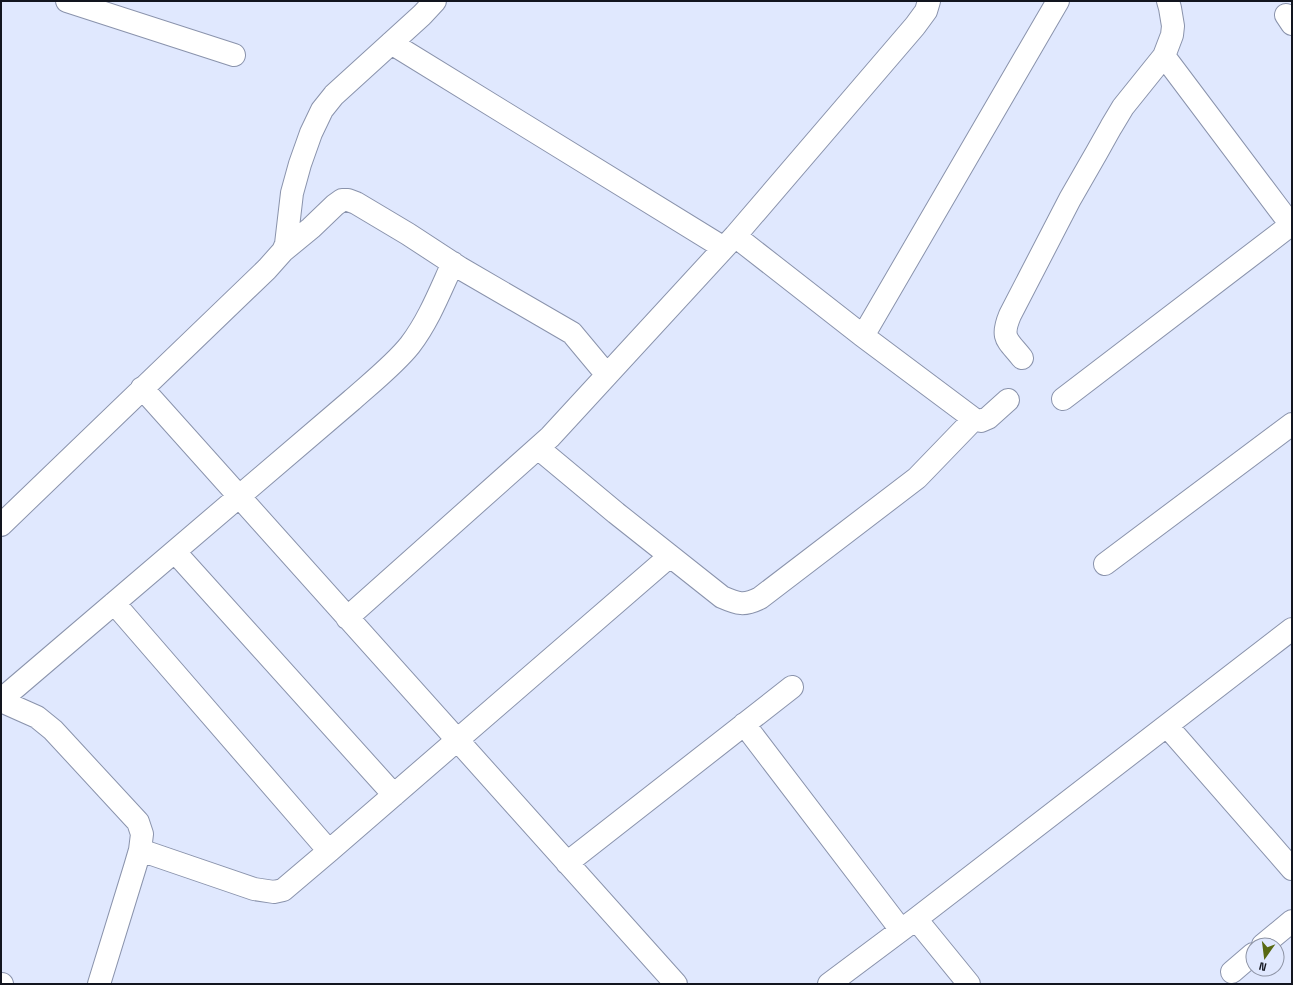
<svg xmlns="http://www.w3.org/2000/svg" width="1293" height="985" font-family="'Space Grotesk',sans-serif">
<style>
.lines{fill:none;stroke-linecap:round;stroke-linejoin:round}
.minor-casing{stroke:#8a93ac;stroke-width:24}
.minor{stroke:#fff;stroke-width:22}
</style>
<rect width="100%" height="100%" fill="#e0e8fe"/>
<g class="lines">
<g class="minor-casing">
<path id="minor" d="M67 1 234 55
M1286 15 1292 24
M391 43 724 248
M1164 56 1291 225
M735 236 863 336 974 419 981 421 988 418 1008 400
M283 251 311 228 335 205 342 200H348L356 203 408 234 460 268 572 333 607 375
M863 336 1058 1
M1022 358C1008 340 1000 339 1010 315L1070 199 1097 152 1111 127 1123 107 1164 56 1172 35 1173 26 1170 8 1168 1
M142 388 676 984
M1063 399 1292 224
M538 448 616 513 722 597C738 604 744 606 760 598L917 478 974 419
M1 525 267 269 283 251 286 244 292 193 300 164 311 133 322 110 334 95 422 15 435 1
M175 552 394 795
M1105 564 1292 424
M114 603 329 851
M347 618 550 437 735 236 915 26 926 11 929 1
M1 701 10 692 352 400C371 383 395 364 410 345 429 320 440 291 453 263
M1 701 37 717 53 730 138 822 142 834 140 850 135 867 99 984
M744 724 901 930
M1167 726 1292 869
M140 850 254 889 274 892 283 890 329 851 670 556
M567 863 792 687
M916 919 969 984
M1263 945 1292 921
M1232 972 1253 954
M1 984H2
M829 984 916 919 1292 629"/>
</g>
<use href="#minor" class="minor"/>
</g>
<rect width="1293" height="985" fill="none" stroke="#12151f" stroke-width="4"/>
<g transform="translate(1265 957) rotate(194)"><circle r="19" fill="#e0e8fe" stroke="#8e94a5"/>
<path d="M0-3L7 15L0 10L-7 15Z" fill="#586913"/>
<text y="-6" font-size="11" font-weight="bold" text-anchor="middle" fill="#12151f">N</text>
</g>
</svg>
